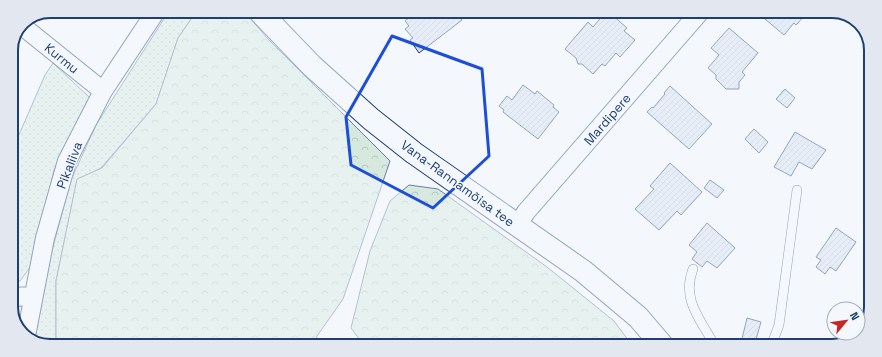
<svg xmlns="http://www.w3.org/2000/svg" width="882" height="357" font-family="'Space Grotesk',sans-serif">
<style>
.grass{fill:url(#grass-dots);stroke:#687fa3}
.forest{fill:url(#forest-crowns);stroke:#687fa3}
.building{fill:url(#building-hatch);stroke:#1d3f73}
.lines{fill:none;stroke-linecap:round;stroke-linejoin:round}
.service-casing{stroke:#1d3f73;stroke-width:10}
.minor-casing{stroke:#1d3f73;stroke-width:20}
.tertiary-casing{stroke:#1d3f73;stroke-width:24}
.service{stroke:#f4f7fb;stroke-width:9}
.minor{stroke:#f4f7fb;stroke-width:18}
.tertiary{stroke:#f4f7fb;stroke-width:22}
.marked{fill:none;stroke:#1d4ed8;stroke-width:3;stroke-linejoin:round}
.labels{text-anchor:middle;stroke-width:3;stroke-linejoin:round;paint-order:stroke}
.street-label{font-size:13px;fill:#1d3f73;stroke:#f4f7fb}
.rim{fill:none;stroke:#1d3f73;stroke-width:2}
</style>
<defs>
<pattern id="grass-dots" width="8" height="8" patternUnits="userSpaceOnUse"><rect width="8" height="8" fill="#d7e8df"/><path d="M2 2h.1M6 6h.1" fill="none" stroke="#b8c8c3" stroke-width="1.8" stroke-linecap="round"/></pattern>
<pattern id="forest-crowns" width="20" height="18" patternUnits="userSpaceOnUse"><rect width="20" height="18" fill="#d7e8df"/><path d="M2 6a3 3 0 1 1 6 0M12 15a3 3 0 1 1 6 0" fill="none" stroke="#b8c8c3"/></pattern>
<pattern id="building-hatch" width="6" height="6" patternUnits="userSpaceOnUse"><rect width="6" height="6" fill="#d5e0f0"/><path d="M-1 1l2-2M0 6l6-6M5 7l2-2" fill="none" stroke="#b6c1d1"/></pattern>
</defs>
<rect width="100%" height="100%" fill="#f4f7fb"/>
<path class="grass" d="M169 11 196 12 178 38 156 104 101 168 77 180 56 281V343H35L34 342 50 258 71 180 96 125Z
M53 63 90 98 54 170 31 266 20 281 11 283V153L45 75Z"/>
<path class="forest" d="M196 12H245L267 38 390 161 343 299 317 336 316 344 56 343V281L77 179 102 168 156 104 178 38Z
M409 185 438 189 547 267 614 321 632 345 363 344 351 328 370 251 390 201Z"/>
<path class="building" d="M416 12H456L462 20 419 53 410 40 413 38 405 29 409 26 405 21Z
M605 13H610L627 28 624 31 635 40 620 57 616 53 605 66 602 64 593 74 582 64H578L576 58 565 49 588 22 593 27Z
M759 14H806L796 25 794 23 784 35Z
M729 28 758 53 742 72 745 75 739 82V89H726L716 79V75L708 68 719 55 711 48Z
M11 73 19 80 11 91Z
M523 85 535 94 537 91 554 105 553 107 559 112 538 139 503 112 504 110 499 106 507 96 512 100Z
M670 86 712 124 689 149 647 112 652 107 653 108 665 94 664 93Z
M785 89 795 98 787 108 776 99Z
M754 129 768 142 759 153 745 139Z
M795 132 826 150 812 169 799 162 791 176 774 167Z
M670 163 702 192 681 215 677 211 659 230 635 209 654 189 650 186Z
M710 180 724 190 717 198 704 188Z
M707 223 735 248 717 268 707 261 702 267 692 259 697 252 689 245Z
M836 228 856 242 836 271 830 267 825 274 816 267 821 260 816 257Z
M747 318 761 322 754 346 741 343Z"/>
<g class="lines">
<g class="service-casing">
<path id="service" d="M693 269C681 300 701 320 715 346
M771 346 779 325 797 190"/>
</g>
<g class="minor-casing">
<path id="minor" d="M21 25 103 91
M517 226 526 212 699 13
M11 297 33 296
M26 336 45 238 67 161 103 91 156 11"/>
</g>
<g class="tertiary-casing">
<path id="tertiary" d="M260 12 312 66 371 119 414 153 583 271 638 317 662 345"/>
</g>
<use href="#service" class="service"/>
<use href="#minor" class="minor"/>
<use href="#tertiary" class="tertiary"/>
</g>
<path d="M0 0H882V357H0ZM392 36 482 69 489 156 433 208 351 165 346 117Z" fill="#f4f7fb" fill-opacity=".55" fill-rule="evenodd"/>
<path class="marked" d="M392 36 482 69 489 156 433 208 351 165 346 117Z"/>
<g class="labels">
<g class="street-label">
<text transform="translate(62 58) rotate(39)" y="5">Kurmu</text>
<text transform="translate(607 119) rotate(-49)" y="5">Mardipere</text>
<text transform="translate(69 165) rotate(-69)" y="5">Pikaliiva</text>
<text transform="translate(458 183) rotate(36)" y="5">Vana-Rannamõisa tee</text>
</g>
</g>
<path d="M0 0H882V357H0ZM50 18H832A32 32 0 0 1 864 50V307A32 32 0 0 1 832 339H50A32 32 0 0 1 18 307V50A32 32 0 0 1 50 18Z" fill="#e3e8f0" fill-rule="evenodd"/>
<path class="rim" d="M50 18H832A32 32 0 0 1 864 50V307A32 32 0 0 1 832 339H50A32 32 0 0 1 18 307V50A32 32 0 0 1 50 18Z"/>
<g transform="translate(846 321) rotate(61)"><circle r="19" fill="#f4f7fb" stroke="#9eadc5"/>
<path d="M0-3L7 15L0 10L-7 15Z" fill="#c62828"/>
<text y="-6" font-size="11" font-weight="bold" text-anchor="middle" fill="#1d3f73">N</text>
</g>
</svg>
